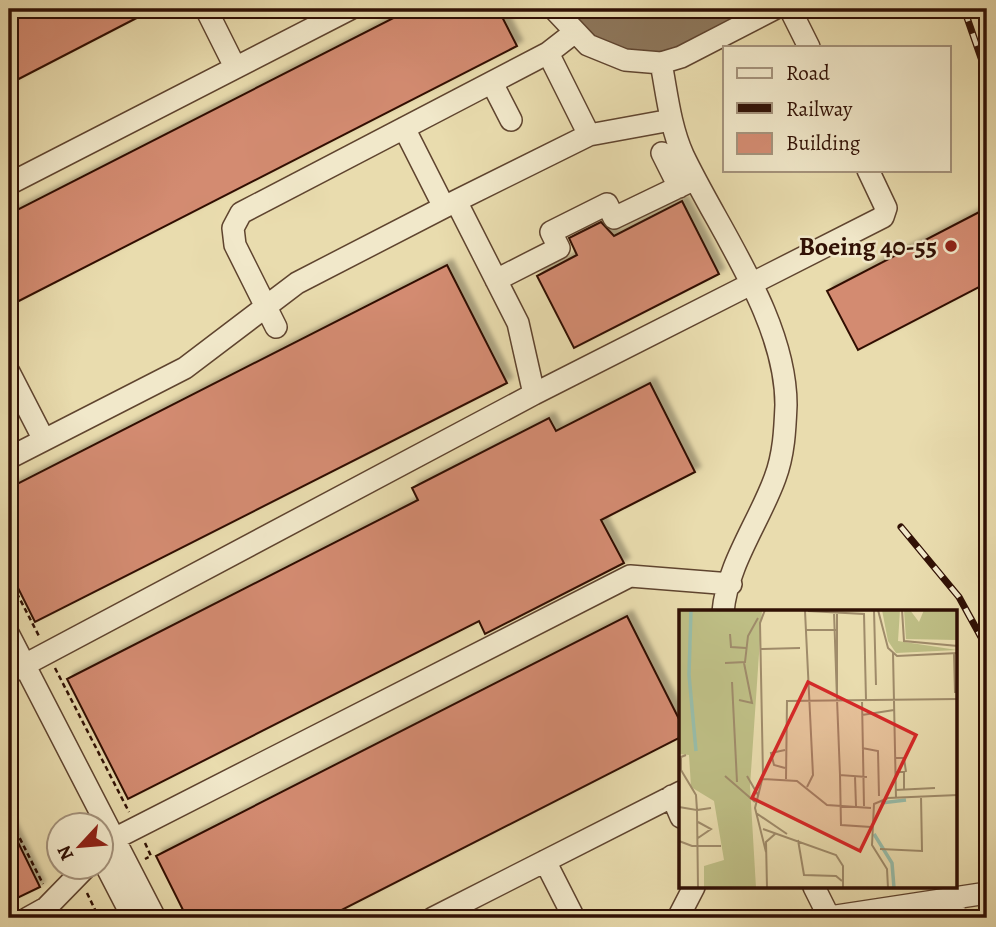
<svg xmlns="http://www.w3.org/2000/svg" width="996" height="927" font-family="Alegreya,serif">
<style>
.lines{fill:none;stroke-linecap:round;stroke-linejoin:round}
.taxiway{stroke:#8d765a;stroke-width:38}
.building{fill:#d38b71;stroke:#311105;stroke-width:2;filter:url(#shadow)}
.minor-casing{stroke:#5f442f;stroke-width:24}
.path{stroke:#311105;stroke-width:2.5;stroke-dasharray:5 3.5;stroke-linecap:butt}
.minor{stroke:#f1e8ca;stroke-width:21}
.rail-casing{stroke:#311105;stroke-width:7}
.rail{stroke:#f1e8ca;stroke-width:4.5;stroke-dasharray:13;stroke-linecap:butt}
.poi-dot{fill:#8f2418;stroke:#f1e8ca;stroke-width:2.5}
.labels{text-anchor:middle;stroke-width:5;stroke-linejoin:round;paint-order:stroke}
.poi-label{font-size:26px;font-weight:bold;fill:#311105;stroke:#f1e8ca;text-anchor:end}
.inset-river{fill:none;stroke:#98bca8;stroke-width:3.5}
.inset-road{fill:none;stroke:#9f8b6a;stroke-width:2}
.view{fill:#d62828;fill-opacity:0.15;stroke:#d62828;stroke-width:3.5}
.inset-edge{fill:none;stroke:#311105;stroke-width:3.5}
</style>
<defs>
<filter id="shadow"><feDropShadow dx="5.5" dy="-5.5" stdDeviation="2" flood-color="#0004"/></filter>
</defs>
<rect width="100%" height="100%" fill="#e9dcae"/>
<filter id="stains"><feTurbulence type="fractalNoise" baseFrequency=".00286" numOctaves="4"/><feColorMatrix values="0 0 0 0 .2 0 0 0 0 .09 0 0 0 0 .02 0 0 0 .5 -.17"/></filter>
<radialGradient id="worn" r=".72"><stop offset=".6" stop-color="#630" stop-opacity="0"/><stop offset="1" stop-color="#630" stop-opacity=".3"/></radialGradient>
<g class="lines">
<path class="taxiway" d="M589 9C636 58 674 35 725 9"/>
</g>
<path class="building" d="M9 9H154L9 84Z
M411 9H498L517 46 9 306V214Z
M682 201 719 274 574 348 537 276 577 255 569 238 601 222 614 236Z
M987 208V283L858 350 827 291Z
M447 265 507 383 35 622 9 570V488Z
M650 383 695 472 601 520 624 563 485 634 479 621 128 799 67 679 418 500 412 488 549 418 556 431Z
M627 616 681 723V737L326 918H187L156 856Z
M9 824 40 887 9 902Z"/>
<g class="lines">
<g class="minor-casing">
<path id="minor" d="M206 9 235 67
M554 9 588 45 625 60 661 63 681 57 774 9
M790 9 809 47
M575 32 548 53 589 135
M661 63C667 94 670 126 683 155 719 231 786 319 786 405 785 429 784 454 775 478 759 522 727 565 723 612
M492 83 511 120
M404 128 444 207
M662 153 679 187
M9 184 350 9
M456 201 518 323 534 394 883 217 886 208 868 170
M496 280 559 248 551 232 607 204 614 218 695 179
M276 327 235 245 233 228 241 213 548 53
M9 372 44 440
M9 458 185 368 297 283 456 201 589 135 671 120
M9 635 155 918
M15 670 534 394
M672 796 681 817
M102 852 114 839 630 576 731 584
M102 858 133 918
M545 861 574 918
M814 887 829 917
M28 918 46 908 86 867
M433 918 681 792
M678 918 694 887
M823 918 987 893
M952 918 956 898"/>
</g>
<path class="path" d="M9 578 40 638
M55 668 129 812
M9 694 18 691
M12 823 43 884
M145 843 151 856 145 859
M87 893 99 918"/>
<use href="#minor" class="minor"/>
<g class="rail-casing">
<path id="rail" d="M964 9 987 75
M901 527 959 597 987 648"/>
</g>
<use href="#rail" class="rail"/>
</g>
<circle class="poi-dot" cx="951" cy="246" r="7"/>
<g class="labels">
<g class="poi-label">
<text x="937" y="255">Boeing 40-55</text>
</g>
</g>
<g transform="translate(679 610)">
<rect width="278" height="278" fill="#e9dcae"/>
<path d="M0 0H83L71 176 77 278H25V256L45 250 35 191 12 177 10 145 0 144ZM203 0H221L219 31 278 40 217 43 209 31ZM225 0H231L240 12 245 0H278V30L227 29Z" fill="#bebe85"/>
<path class="inset-river" d="M12 0 10 65 17 141M202 193 227 190M195 224 213 253 215 278"/>
<path class="inset-road" d="M86 0 81 13 84 166 76 198 87 242M195 0 197 75M199 0 209 38 218 46 279 43M223 0 225 31 279 36M126 1 134 165 128 177M129 1 185 4 187 90M155 2 158 89V2M126 20H158M51 24 52 37 67 38M82 39 121 38M214 43 217 188M275 43 276 83M46 53 66 52 69 26 79 8M53 72 58 172M158 89 161 165M60 90 73 93 65 53M183 90 185 196M183 105 215 100M183 138 199 141 200 186M106 140 92 143 95 155 106 158M7 145 2 147V160L17 185 18 200 32 198M216 148H225L227 162M216 162H225V180M46 166 76 192M68 166 79 185M176 167 177 196M188 167 161 165 162 215 192 217M84 169 118 171 148 195 192 198M107 169 108 91 279 89M216 180 256 178M0 197 18 200 19 278M77 203 108 224M84 219 157 245 164 256V278M19 228 32 219 19 212M119 230 125 265 157 266 163 271M0 231 13 236H42M201 239 243 241 242 186M88 277 87 232 96 224M209 278 208 259 193 235 195 194 209 188 279 185"/>
<path class="view" d="M129 72 237 125 181 241 73 188Z"/>
<rect width="278" height="278" class="inset-edge"/>
</g>
<rect width="996" height="927" fill="none" stroke="#e9dcae" stroke-width="35"/>
<rect x="10" y="10" width="975" height="906" fill="none" stroke="#311105" stroke-width="3.5"/>
<rect x="18" y="18" width="961" height="892" fill="none" stroke="#311105" stroke-width="2"/>
<rect x="723" y="46" width="228" height="126" fill="#f1e8ca" stroke="#a4927b" stroke-width="2"/>
<rect x="737" y="68" width="35" height="10" fill="#f1e8ca" stroke="#a4927b" stroke-width="2"/>
<text x="786" y="80" font-size="21" fill="#311105">Road</text>
<rect x="737" y="103" width="35" height="10" fill="#311105" stroke="#a4927b" stroke-width="2"/>
<text x="786" y="116" font-size="21" fill="#311105">Railway</text>
<rect x="737" y="133" width="35" height="21" fill="#d38b71" stroke="#a4927b" stroke-width="2"/>
<text x="786" y="150" font-size="21" fill="#311105">Building</text>
<g transform="translate(80 846) rotate(244)"><circle r="33" fill="#f1e8ca" stroke="#a4927b" stroke-width="2"/>
<path d="M0-5L12 26L0 18L-12 26Z" fill="#8f2418"/>
<text y="-10" font-size="19" font-weight="bold" text-anchor="middle" fill="#311105">N</text>
</g>
<rect width="100%" height="100%" filter="url(#stains)"/>
<rect width="100%" height="100%" fill="url(#worn)"/>
</svg>
